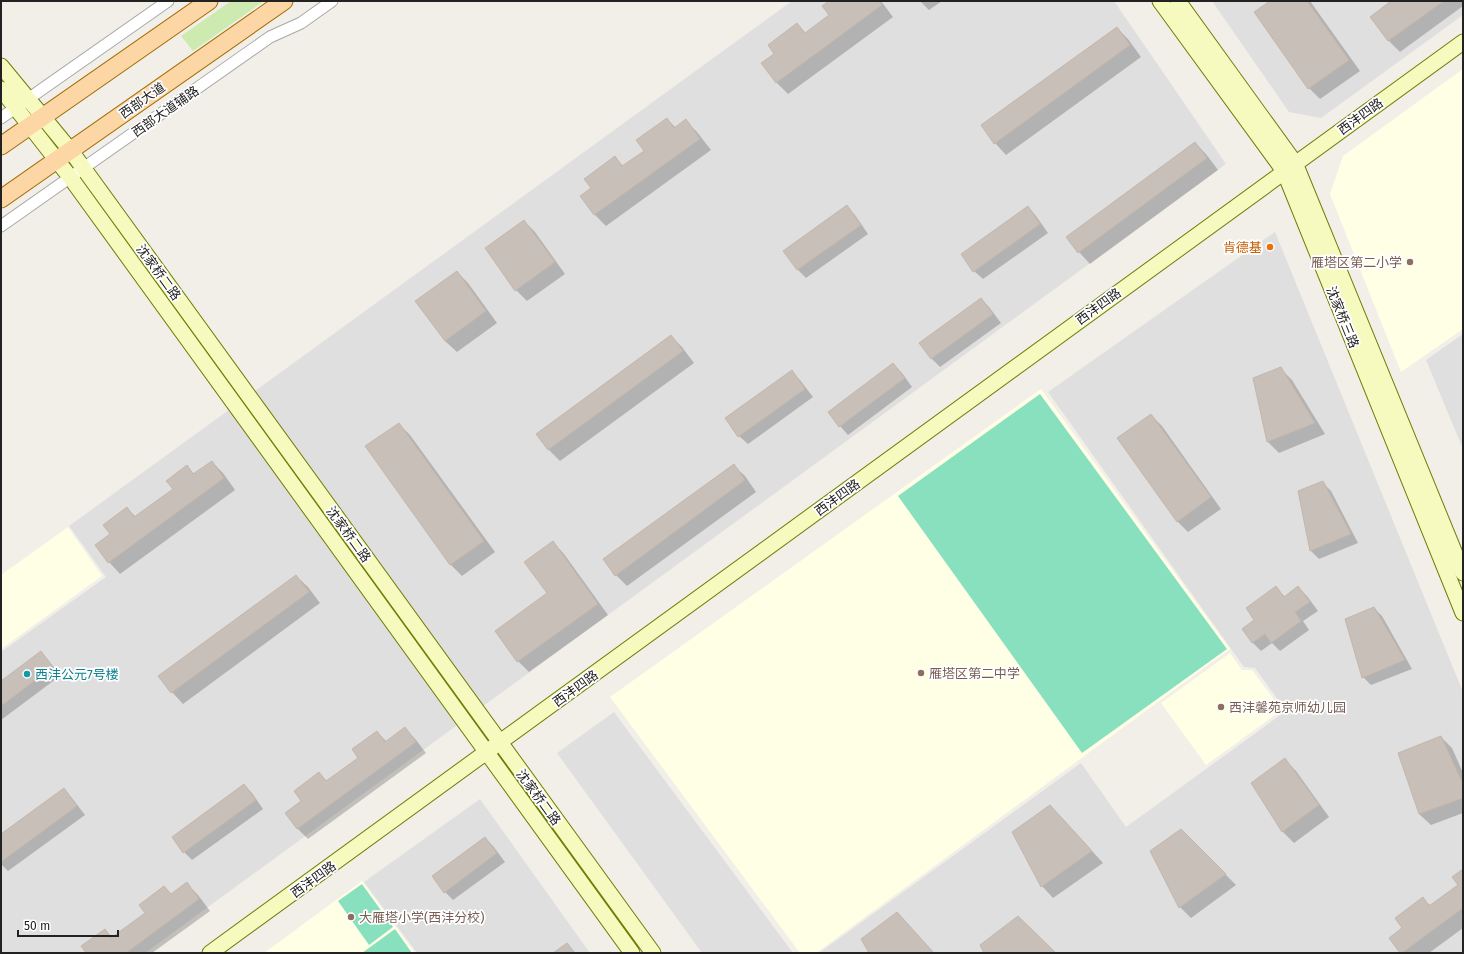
<svg xmlns="http://www.w3.org/2000/svg" width="1464" height="954" font-family="'Fira Sans','Noto Sans SC',sans-serif">
<style>
.residential{fill:#e0dfdf}
.education{fill:#ffffe5}
.grass{fill:#cdebb0}
.pitch{fill:#88e0be}
.shadow{fill:#0003}
.building{fill:#c7bfb8;stroke:#c4b6ab}
.lines{fill:none;stroke-linecap:round;stroke-linejoin:round}
.street-casing{stroke:#a9a9a9;stroke-width:13}
.secondary-casing{stroke:#707d05;stroke-width:17}
.primary-casing{stroke:#a06b00;stroke-width:19}
.street{stroke:#fff;stroke-width:11}
.secondary{stroke:#f7fabf;stroke-width:15}
.primary{stroke:#fcd6a4;stroke-width:17}
.food-dot{fill:#e8710a;stroke:#fff;stroke-width:1.5}
.education-dot{fill:#8d6e63;stroke:#fff;stroke-width:1.5}
.culture-dot{fill:#0f9aa8;stroke:#fff;stroke-width:1.5}
.labels{text-anchor:middle;stroke-width:3.5;stroke-linejoin:round;paint-order:stroke}
.street-label{font-size:13px;fill:#222;stroke:#fff}
.food-label{font-size:13px;fill:#c56008;stroke:#fff;text-anchor:end}
.education-label{font-size:13px;fill:#785e54;stroke:#fff;text-anchor:start}
.culture-label{font-size:13px;fill:#0d838f;stroke:#fff;text-anchor:start}
</style>
<rect width="100%" height="100%" fill="#f2efe9"/>
<path class="residential" d="M792 1H1114L1226 164 145 953H1V652L106 577 69 526Z
M1212 1H1463V15L1321 118 1289 112Z
M1275 232 1463 692V953H819L1081 763 1126 827 1286 711 1255 668 1244 667 1048 392Z
M1463 334V449L1426 360Z
M614 712 793 953H702L557 753Z
M480 799 590 953H417L364 882Z"/>
<path class="education" d="M1463 69V329L1401 372 1330 194 1343 156Z
M1041 389 1230 649 816 953H800L610 697Z
M68 527 102 576 1 649V575Z
M1230 653 1242 670H1252L1282 710 1206 765 1161 703Z
M362 881 415 953H264Z"/>
<path class="grass" d="M231 1H264L193 51 181 36Z"/>
<path class="pitch" d="M1040 394 1227 649 1082 753 898 496Z
M362 884 393 927 369 945 338 901Z
M395 929 412 953H362Z"/>
<path class="shadow" d="M830 1H881L893 17 788 94 777 83 763 64 775 54 797 25 806 33 830 16Z
M920 1H942L929 10Z
M1272 1H1310L1360 71 1320 99 1309 88Z
M1393 1H1463V6L1400 52 1389 41 1371 17Z
M1117 28 1128 39 1141 57 1006 155 995 143Z
M667 119 676 128 686 121 697 132 711 150 606 226 595 215 581 196 592 188 615 157 624 167 645 151Z
M1195 143 1206 154 1218 170 1090 264 1079 252 1067 237Z
M847 207 855 215 868 234 806 278 798 270 785 251Z
M1028 207 1036 216 1048 233 983 279 974 271Z
M524 221 535 232 565 274 527 301 516 290Z
M457 272 468 283 497 323 457 352 445 341 417 301Z
M981 299 989 307 1001 323 940 367 932 359 920 343Z
M671 336 682 347 694 363 560 461 549 450 538 434Z
M893 364 902 373 912 387 848 435 840 426Z
M1280 368 1292 380 1325 434 1279 453 1268 442 1254 379Z
M792 372 800 380 813 397 748 444 739 436 727 418Z
M1151 415 1162 426 1221 509 1188 532 1177 521Z
M399 424 410 435 495 552 462 576 451 565 367 447Z
M212 462 223 473 235 490 120 574 109 562 96 545 111 534 127 508 136 517 174 490 187 467 195 475Z
M733 465 745 476 756 492 627 586 616 575Z
M1323 483 1331 491 1358 543 1319 559 1311 551Z
M553 542 564 554 608 615 529 672 518 661 548 593Z
M296 576 308 587 320 603 183 704 172 692Z
M1298 587 1307 596 1318 611 1303 621 1309 630 1280 651 1272 643 1261 651 1253 643 1243 629 1255 620 1276 588 1285 597Z
M1374 608 1382 616 1412 669 1371 685 1363 677Z
M41 653 49 661 60 676 1 720V682Z
M405 728 416 740 426 753 308 839 297 828 303 801 319 774 327 781 359 758 377 732 387 742Z
M1441 737 1452 748 1463 773V813L1431 825 1419 814Z
M1285 760 1296 771 1329 817 1294 843 1283 832 1253 784Z
M244 785 252 793 263 809 192 860 184 852Z
M64 789 72 798 85 815 8 871 1 864V835Z
M1061 817 1103 863 1053 898 1042 886 1013 832Z
M1181 830 1236 885 1191 918 1180 907Z
M485 838 493 846 505 862 453 900 445 892Z
M1463 871V928L1429 953H1401L1423 899 1431 906 1459 885Z
M187 884 198 895 210 911 152 953H88L105 930 113 938 147 914 164 887 172 895Z"/>
<path class="building" d="M829 1H879L882 5 776 83 761 63 774 54 768 45 797 23 805 33 829 15 822 6Z
M1270 1H1307L1349 60 1308 89 1254 12Z
M1391 1H1444L1388 41 1370 17Z
M1117 27 1130 45 994 144 981 125Z
M667 118 674 128 686 119 700 139 594 215 580 196 591 188 584 179 615 156 622 166 644 151 636 140Z
M1195 142 1207 158 1078 253 1066 237Z
M847 205 861 225 797 270 783 251Z
M1028 206 1040 224 973 272 961 254Z
M524 220 555 262 515 291 485 248Z
M457 271 486 311 445 341 415 301Z
M981 298 993 314 931 359 919 343Z
M671 335 683 351 548 450 536 434Z
M893 363 905 378 839 427 828 412Z
M1281 367 1315 423 1267 442 1253 378Z
M792 370 805 389 738 437 725 418Z
M1151 414 1211 497 1177 522 1117 438Z
M399 423 484 541 450 565 365 446Z
M212 461 224 478 108 563 95 545 110 534 103 525 127 507 134 517 173 489 166 481 187 465 193 474Z
M734 464 745 480 615 576 603 559Z
M1323 481 1351 534 1310 551 1298 491Z
M553 541 598 604 517 662 495 631 547 593 524 562Z
M296 575 309 592 171 693 158 676Z
M1276 586 1284 597 1298 586 1310 602 1295 612 1301 621 1271 643 1265 634 1252 643 1242 629 1254 620 1246 608Z
M1374 607 1405 660 1362 678 1345 619Z
M41 651 53 667 1 706V681Z
M405 727 416 742 297 829 285 813 301 801 294 791 319 772 326 781 358 758 352 749 377 731 385 742Z
M1441 736 1463 784V798L1419 814 1398 753Z
M1285 758 1319 805 1282 832 1251 783Z
M244 784 256 800 183 853 172 837Z
M64 788 77 806 1 862V834Z
M1050 805 1092 851 1041 887 1012 832Z
M1181 829 1226 874 1179 908 1150 851Z
M485 837 497 853 444 893 432 876Z
M1463 869V908L1402 953H1400L1389 938 1402 928 1395 918 1423 897 1429 906 1458 885 1452 877Z
M187 882 199 899 126 953H86L81 946 105 929 111 938 145 913 139 905 164 886 171 894Z
M897 912 934 953H869L861 939Z
M1018 916 1056 953H984L980 945Z
M567 943 575 953H553Z"/>
<g class="lines">
<g class="street-casing">
<path id="street" d="M1 118 168 1
M1 226 270 37 301 23 332 1"/>
</g>
<g class="secondary-casing">
<path id="secondary" d="M1160 1 1284 171 1463 613
M1178 1 1295 163 1463 573
M1 66 71 151 653 953
M1 89 70 177 632 953
M210 953 1463 42"/>
</g>
<g class="primary-casing">
<path id="primary" d="M1 146 209 1
M1 199 284 1"/>
</g>
<use href="#street" class="street"/>
<use href="#secondary" class="secondary"/>
<use href="#primary" class="primary"/>
</g>
<circle class="food-dot" cx="1270" cy="247" r="4"/>
<g class="education-dot">
<circle cx="1410" cy="262" r="4"/>
<circle cx="921" cy="673" r="4"/>
<circle cx="1221" cy="707" r="4"/>
<circle cx="351" cy="917" r="4"/>
</g>
<circle class="culture-dot" cx="27" cy="674" r="4"/>
<g class="labels">
<g class="street-label">
<text transform="translate(142 100) rotate(-35)" y="5">西部大道</text>
<text transform="translate(165 111) rotate(-35)" y="5">西部大道辅路</text>
<text transform="translate(1360 116) rotate(-36)" y="5">西沣四路</text>
<text transform="translate(159 272) rotate(54)" y="5">沈家桥二路</text>
<text transform="translate(1098 306) rotate(-36)" y="5">西沣四路</text>
<text transform="translate(1343 317) rotate(68)" y="5">沈家桥三路</text>
<text transform="translate(837 497) rotate(-36)" y="5">西沣四路</text>
<text transform="translate(349 534) rotate(54)" y="5">沈家桥二路</text>
<text transform="translate(575 688) rotate(-36)" y="5">西沣四路</text>
<text transform="translate(539 797) rotate(54)" y="5">沈家桥二路</text>
<text transform="translate(313 879) rotate(-36)" y="5">西沣四路</text>
</g>
<g class="food-label">
<text x="1262" y="252">肯德基</text>
</g>
<g class="education-label">
<text x="1402" y="267" text-anchor="end">雁塔区第二小学</text>
<text x="929" y="678">雁塔区第二中学</text>
<text x="1229" y="712">西沣馨苑京师幼儿园</text>
<text x="359" y="922">大雁塔小学(西沣分校)</text>
</g>
<g class="culture-label">
<text x="35" y="679">西沣公元7号楼</text>
</g>
</g>
<rect width="1464" height="954" fill="none" stroke="#222222" stroke-width="4"/>
<path d="M18 930v6h100v-6" fill="none" stroke="#222222" stroke-width="2"/>
<text x="24" y="930" font-size="12" fill="#222222" stroke="#ffffff" stroke-width="3" paint-order="stroke">50 m</text>
</svg>
